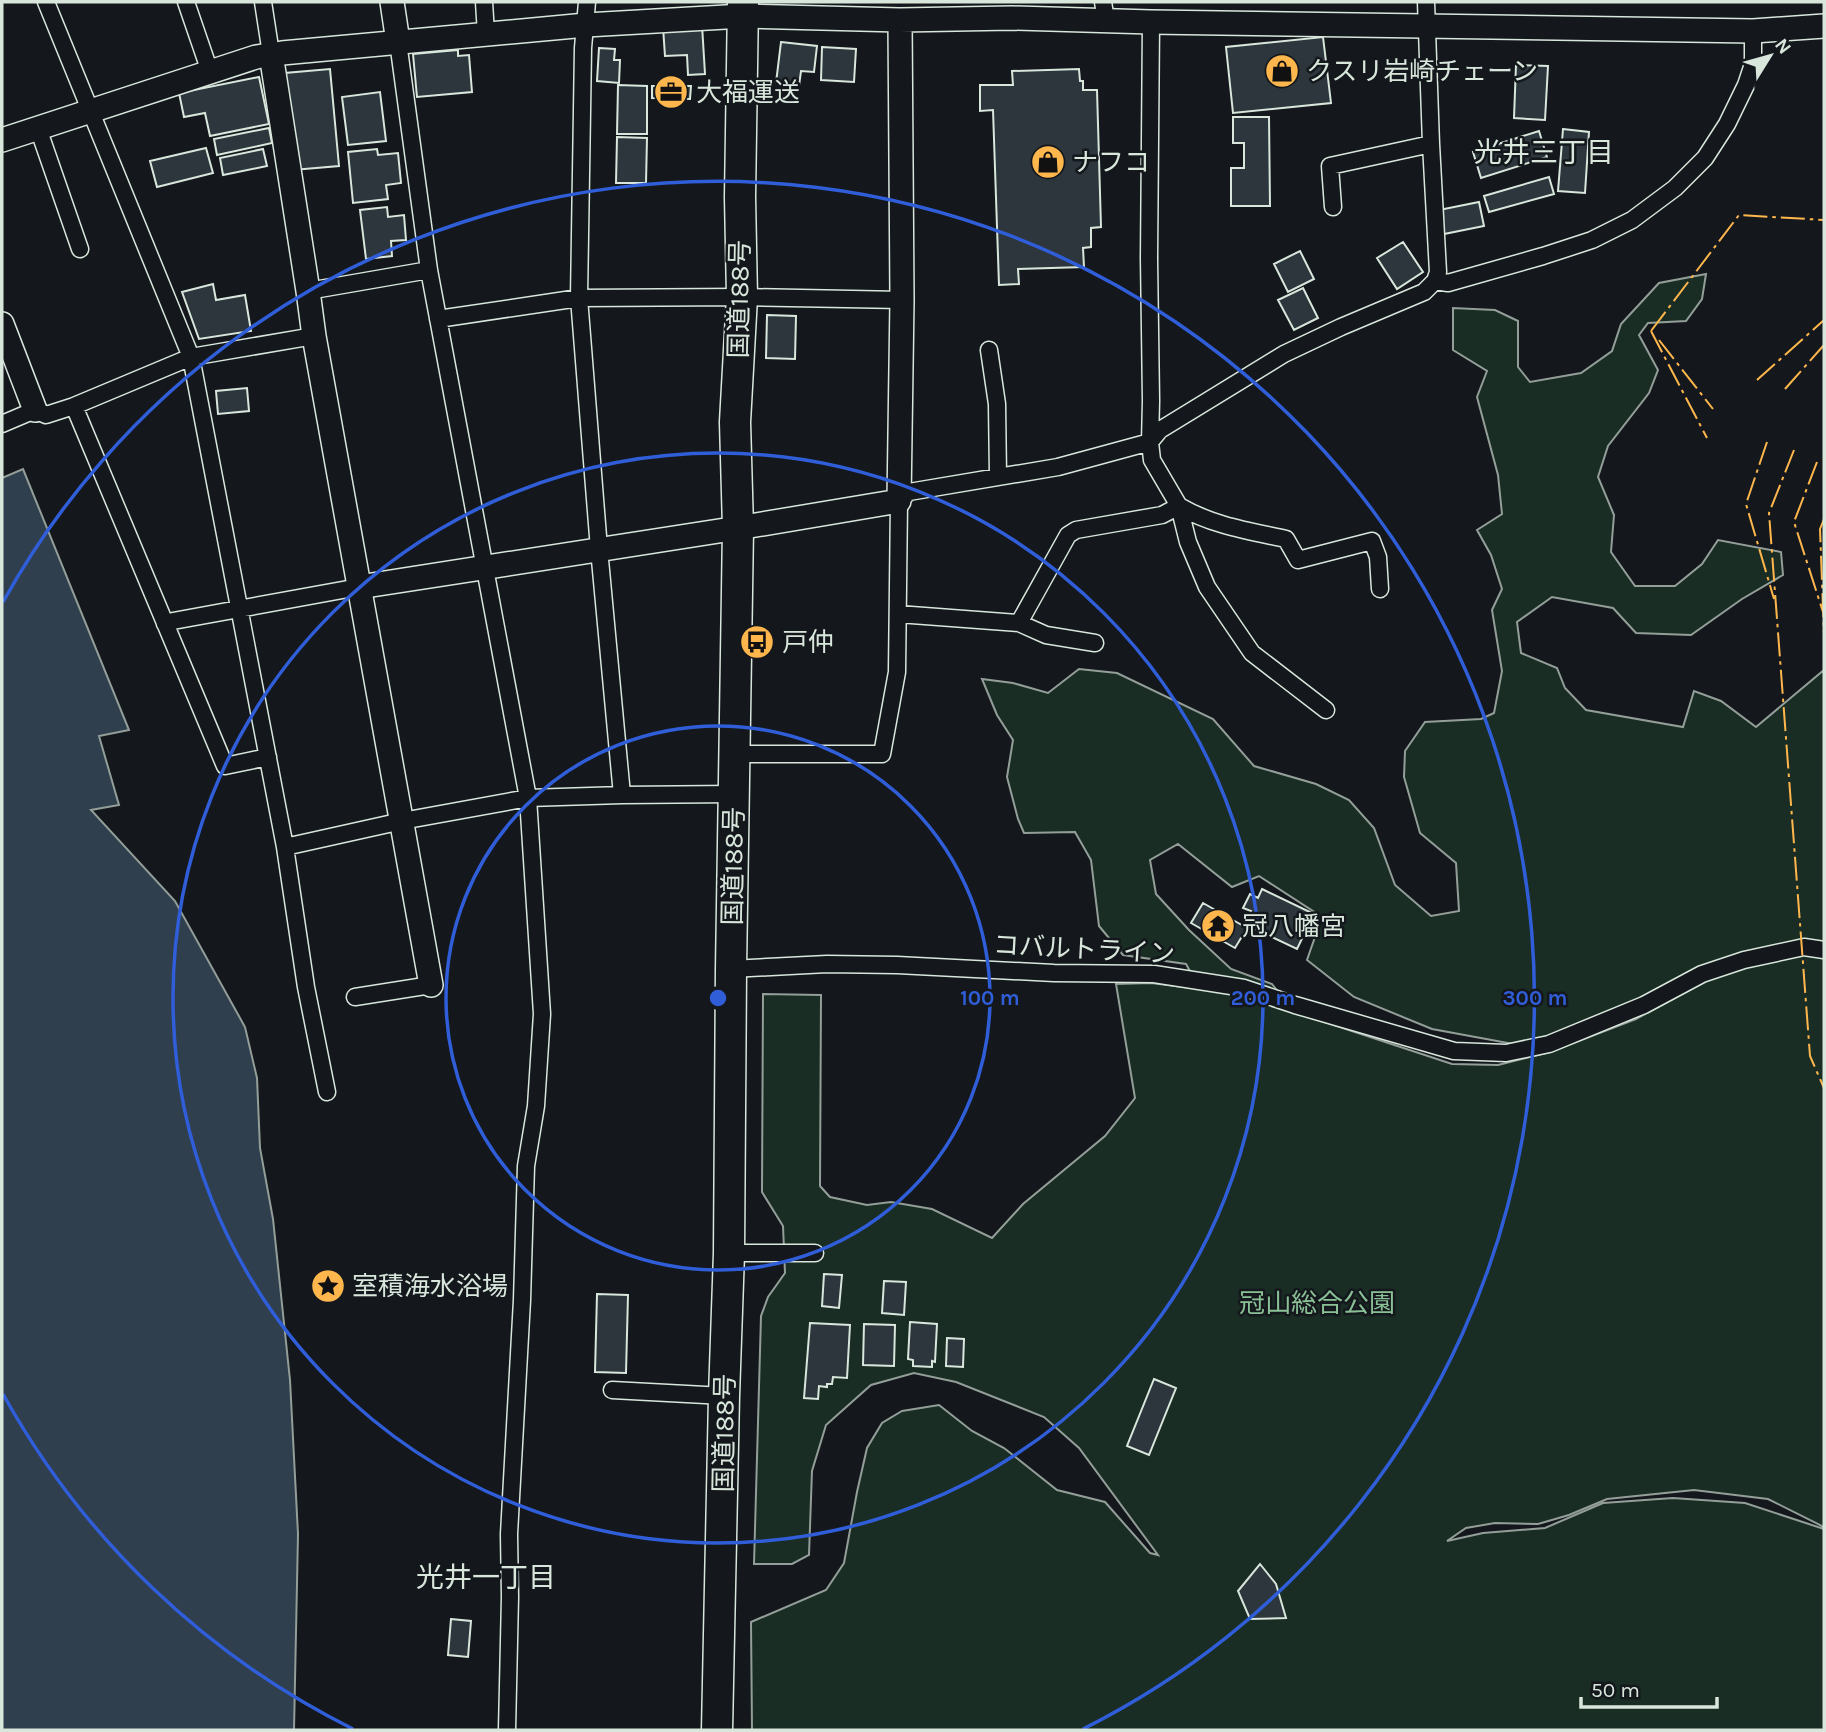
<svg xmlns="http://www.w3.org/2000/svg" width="1826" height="1732" font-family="Karla,'Noto Sans JP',sans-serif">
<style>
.green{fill:#1a2d24;stroke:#939e99;stroke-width:2;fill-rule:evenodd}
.water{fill:#2f3f4d;stroke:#939e99;stroke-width:2}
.building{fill:#2c363c;stroke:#d8e6dc;stroke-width:2}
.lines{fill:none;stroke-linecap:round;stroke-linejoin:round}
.street-casing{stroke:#d8e6dc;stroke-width:19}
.secondary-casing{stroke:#d8e6dc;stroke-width:26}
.highway-casing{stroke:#d8e6dc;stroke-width:33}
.street{stroke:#14181c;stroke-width:16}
.secondary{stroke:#14181c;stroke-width:23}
.highway{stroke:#14181c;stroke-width:30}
.power{stroke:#ffb74d;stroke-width:2;stroke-dasharray:24 5 3.5 5;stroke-linecap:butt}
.ring{fill:none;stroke:#305dd8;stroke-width:3.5}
.labels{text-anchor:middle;stroke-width:5;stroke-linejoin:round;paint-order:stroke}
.poi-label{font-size:26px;fill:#d8e6dc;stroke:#14181c;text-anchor:start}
.street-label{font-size:26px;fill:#d8e6dc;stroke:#14181c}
.park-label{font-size:26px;fill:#8ac095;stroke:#14181c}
.neighbourhood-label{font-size:28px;fill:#d8e6dc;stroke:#14181c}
.centre{fill:#305dd8;stroke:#14181c;stroke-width:3.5}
.ring-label{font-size:21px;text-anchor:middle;font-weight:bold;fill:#305dd8;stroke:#14181c;stroke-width:5;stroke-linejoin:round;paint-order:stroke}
</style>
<rect width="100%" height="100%" fill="#14181c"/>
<path class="green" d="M1706 274 1702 299 1686 321 1648 323 1639 335 1658 370 1649 393 1608 446 1598 477 1614 515 1611 552 1635 586H1675L1702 564 1718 540 1781 552 1783 575 1742 599 1691 635 1636 633 1613 608 1552 597 1517 622 1521 653 1557 668 1565 688 1586 710 1683 727 1694 691 1721 701 1756 727 1824 670V1529L1822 1526 1768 1499 1694 1490 1607 1499 1569 1515 1538 1524 1495 1523 1466 1528 1447 1541 1483 1533 1545 1528 1603 1503 1673 1498 1745 1503 1824 1529V1730H752L751 1622 826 1590 844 1563 857 1492 867 1448 882 1423 902 1411 939 1405 972 1431 1004 1448 1057 1490 1105 1502 1150 1553 1158 1555 1079 1448 1044 1417 956 1382 914 1373 871 1385 826 1425 812 1471 809 1555 792 1564H754L761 1316 768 1297 785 1273 783 1226 762 1192 763 994 821 995 820 1186 830 1197 867 1205 891 1202 932 1209 992 1238 1023 1204 1105 1136 1135 1098 1116 984 1151 983 1200 989 1186 964 1123 955 1099 926 1091 860 1075 832 1024 833 1018 819 1007 777 1013 740 997 715 982 679 1013 683 1048 693 1079 669 1117 673 1213 719 1254 766 1316 784 1349 800 1374 828 1395 885 1431 916 1459 911 1456 863 1420 833 1404 777 1405 751 1425 722 1481 719 1494 713 1502 671 1492 610 1502 589 1491 555 1477 530 1502 514 1498 475 1477 397 1487 371 1453 350V308L1495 310 1518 321V367L1530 382 1581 373 1612 351 1621 324 1659 283ZM1178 844 1232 887 1259 876 1322 917 1307 960 1354 997 1432 1029 1524 1046 1706 981 1636 1019 1550 1052 1498 1065 1452 1064 1294 1012 1272 984 1231 969 1189 930 1156 894 1150 860Z"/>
<path class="water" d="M23 469 129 730 99 736 119 805 91 810 175 901 245 1027 257 1078 260 1148 273 1219 290 1380 298 1534 294 1730H2V478Z"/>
<path class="building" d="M702 25 705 74 688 75 687 55 665 56 663 27Z
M1323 37 1331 103 1233 113 1226 47Z
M781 42 817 46 814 72 801 71 799 86 776 83Z
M822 47 856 49 854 82 821 80Z
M599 48 615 49 614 60H620L619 83 597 81Z
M458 50V56L469 55 472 92 417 97 413 54Z
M1516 65 1548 66 1545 120 1514 118Z
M330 69 339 166 293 170 285 73Z
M1079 69 1080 81H1083V90H1097L1101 227 1091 228V247L1083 248 1084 267 1018 269 1019 284 999 285 993 110 980 111V85H1013L1012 71Z
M259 77 269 124 210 136 205 113 184 117 179 93Z
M618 85 647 86V134H617Z
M652 86H691L690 99 652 98Z
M380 92 386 141 348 145 342 97Z
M1233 117H1269L1270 206H1231V168H1244V143H1233Z
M269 128 272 143 217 155 214 139Z
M1563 129 1589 132 1585 193 1558 191Z
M1539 131 1547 157 1481 178 1473 152Z
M617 137 647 138 646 183H616Z
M206 148 213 173 157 187 150 161Z
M263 149 267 166 223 175 220 158Z
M377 149 378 155 398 153 401 183 386 185 388 199 353 203 348 152Z
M1549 177 1554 194 1489 212 1484 196Z
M1479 202 1484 226 1444 234 1439 210Z
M387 207 388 217 404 215 406 240 391 241 392 256 366 259 360 210Z
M1403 242 1423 272 1397 289 1377 258Z
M1300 251 1314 279 1288 292 1274 264Z
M213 284 216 300 245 295 251 331 199 339 182 292Z
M1303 288 1318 318 1294 330 1278 300Z
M767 315 796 316 795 359 766 358Z
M247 388 249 411 218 414 216 391Z
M1262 889 1314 914 1297 949 1245 924 1251 911 1243 908 1250 894 1258 898Z
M1203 903 1247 928 1235 948 1191 923Z
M824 1274 842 1275 839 1308 822 1306Z
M884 1281 906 1282 904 1315 882 1313Z
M597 1294 628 1295 626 1373 595 1372Z
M910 1322 937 1324 935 1362 932 1361V1367L913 1366V1360L908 1359Z
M810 1323 850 1325 847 1378 833 1377 832 1384H827V1387L819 1386 818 1399 804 1398Z
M864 1324 895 1325 894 1366 863 1365Z
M947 1338 964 1339 963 1367 946 1366Z
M1154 1379 1176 1388 1149 1455 1127 1446Z
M1260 1564 1276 1584 1286 1618 1250 1619 1238 1591Z
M451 1619 471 1621 468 1657 448 1655Z"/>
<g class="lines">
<g class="street-casing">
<path id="street" d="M46 2 191 357 285 847 306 987 327 1092
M186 2 210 72
M263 2 271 54
M484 2 486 34
M587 2 583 48 579 298 599 549 622 795
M1103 2 1106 20
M1151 22 1149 258 1151 401 1150 442 1152 460 1179 506 1188 542 1207 587 1252 653 1326 710
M398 42 429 270 528 798 542 1014 536 1106 526 1166 522 1300 509 1534 510 1597 507 1730
M38 128 80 249
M1333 207 1330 166 1431 144
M1435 281 1448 283 1543 256 1592 240 1632 220 1675 188 1705 158 1727 124 1746 85 1753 64V31
M308 291 429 270
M438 319 579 298 742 297 902 300
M989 350 997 404 998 477
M74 406 225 766 268 757
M2 424 35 410 46 415 74 406 191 357 314 336
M898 614 1019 623 1046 635 1095 643
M1019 623 1068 535 1076 530 1162 515 1179 506C1211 525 1249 531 1286 539L1298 560 1372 541 1378 557 1380 589
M165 624 173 621 359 587
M734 754H882L897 672 899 501 909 492 1058 467 1150 442 1160 430 1284 354 1341 327 1424 292 1435 281 1438 272 1431 144 1426 2
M285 847 402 821 528 798 622 795 734 794
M731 969 827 964 897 965 1054 973 1154 974 1244 988 1295 1005 1454 1051 1506 1053 1549 1044 1644 1005 1702 974 1744 960 1804 947 1824 950
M355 997 431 985
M729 1253H815
M612 1390 724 1396"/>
</g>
<g class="secondary-casing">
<path id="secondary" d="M392 2 398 42
M271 54 308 291 314 336 431 985
M2 140 256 57 282 53 586 25 743 16 900 20 1012 18 1151 22 1753 31 1824 26
M2 324 35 410
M359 587 738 528 899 501 902 300 900 20"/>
</g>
<g class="highway-casing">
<path id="highway" d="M717 1730 724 1396 729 1253 731 969 738 528 735 422 742 297 740 197 743 2"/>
</g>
<use href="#street" class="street"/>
<use href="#secondary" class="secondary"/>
<use href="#highway" class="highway"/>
<path class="power" d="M1651 331 1739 215 1824 220
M1651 331 1707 438
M1659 340 1713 409
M1757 380 1824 320
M1785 389 1824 345
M1767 442 1746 504 1774 599
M1794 450 1769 513 1810 1056 1824 1088
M1817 462 1794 522 1823 612
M1824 519 1820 529 1824 635"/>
</g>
<g class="ring">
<circle cx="718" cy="998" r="272"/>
<circle cx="718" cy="998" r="545"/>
<path d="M353 1729A817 817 0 0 1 3 1394M3 602A817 817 0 1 1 1083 1729"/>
</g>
<defs>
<g id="shop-disc" transform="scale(1.75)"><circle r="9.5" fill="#ffb74d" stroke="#14181c"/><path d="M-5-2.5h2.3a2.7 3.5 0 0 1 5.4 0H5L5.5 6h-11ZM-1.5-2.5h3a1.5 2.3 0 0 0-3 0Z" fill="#111"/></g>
<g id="office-disc" transform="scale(1.75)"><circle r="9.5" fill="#ffb74d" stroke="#14181c"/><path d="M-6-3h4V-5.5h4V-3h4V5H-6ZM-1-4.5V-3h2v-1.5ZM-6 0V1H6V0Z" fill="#111"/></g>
<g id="bus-disc" transform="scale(1.75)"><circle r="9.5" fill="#ffb74d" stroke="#14181c"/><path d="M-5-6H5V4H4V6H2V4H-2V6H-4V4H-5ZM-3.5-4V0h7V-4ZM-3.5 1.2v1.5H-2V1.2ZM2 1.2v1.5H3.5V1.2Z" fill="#111"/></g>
<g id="temple-disc" transform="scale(1.75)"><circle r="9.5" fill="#ffb74d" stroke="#14181c"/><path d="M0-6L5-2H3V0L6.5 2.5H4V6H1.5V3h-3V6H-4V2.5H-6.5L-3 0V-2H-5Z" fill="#111"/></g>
<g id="sight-disc" transform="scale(1.75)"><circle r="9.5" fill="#ffb74d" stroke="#14181c"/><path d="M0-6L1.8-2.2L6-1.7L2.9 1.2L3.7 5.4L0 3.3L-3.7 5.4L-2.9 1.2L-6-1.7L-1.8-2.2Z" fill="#111"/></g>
</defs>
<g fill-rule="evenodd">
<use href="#shop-disc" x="1282" y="71"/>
<use href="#office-disc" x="671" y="92"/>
<use href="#shop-disc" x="1048" y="162"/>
<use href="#bus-disc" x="757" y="642"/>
<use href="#temple-disc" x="1218" y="926"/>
<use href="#sight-disc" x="328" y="1286"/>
</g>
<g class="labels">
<g class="poi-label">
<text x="1306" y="80">クスリ岩崎チェーン</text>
<text x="696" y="101">大福運送</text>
<text x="1072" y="171">ナフコ</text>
<text x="782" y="651">戸仲</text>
<text x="1242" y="935">冠八幡宮</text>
<text x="352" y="1295">室積海水浴場</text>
</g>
<g class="street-label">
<text transform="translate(739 299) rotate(-89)" y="9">国道188号</text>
<text transform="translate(733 866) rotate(-89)" y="9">国道188号</text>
<text transform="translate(1084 949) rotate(3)" y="9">コバルトライン</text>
<text transform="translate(724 1433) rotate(-89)" y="9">国道188号</text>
</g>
<g class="park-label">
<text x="1317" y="1312">冠山総合公園</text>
</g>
<g class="neighbourhood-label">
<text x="1544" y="162">光井三丁目</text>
<text x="486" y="1587">光井一丁目</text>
</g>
</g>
<circle cx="718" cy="998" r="10" class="centre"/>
<g class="ring-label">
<text x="990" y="1005">100 m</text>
<text x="1263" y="1005">200 m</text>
<text x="1535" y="1005">300 m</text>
</g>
<rect width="1826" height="1732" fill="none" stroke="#d8e6dc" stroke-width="7"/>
<g transform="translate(1770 56) rotate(53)" stroke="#14181c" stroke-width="5" paint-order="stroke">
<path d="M0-5L12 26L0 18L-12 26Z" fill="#d8e6dc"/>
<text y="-10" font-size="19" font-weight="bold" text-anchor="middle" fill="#d8e6dc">N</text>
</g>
<path d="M1581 1697v10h136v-10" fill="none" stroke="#d8e6dc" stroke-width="3.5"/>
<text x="1591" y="1697" font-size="21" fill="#d8e6dc" stroke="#14181c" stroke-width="5" paint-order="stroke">50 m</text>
</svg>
